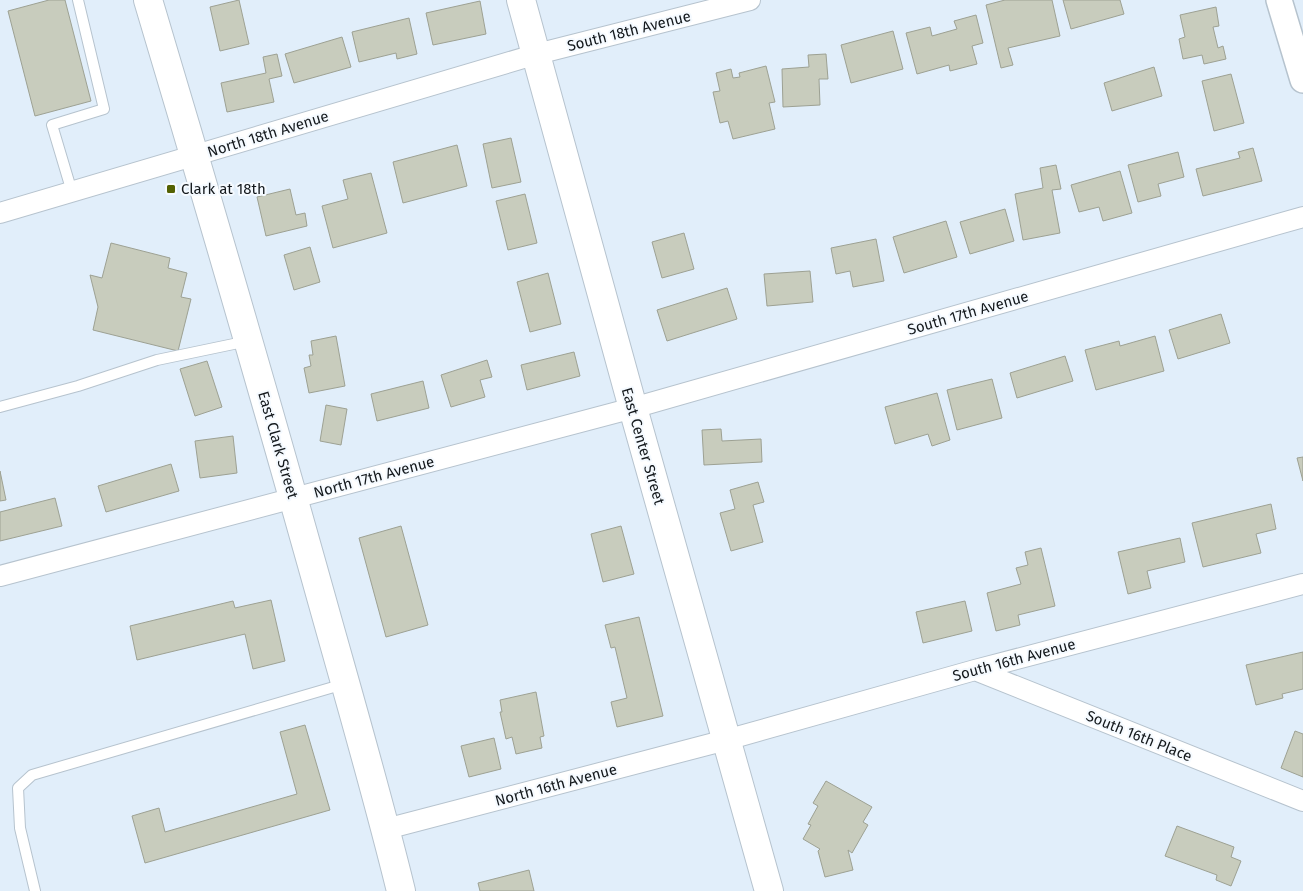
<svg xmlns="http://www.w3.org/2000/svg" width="1303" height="891" font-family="'Fira Sans',sans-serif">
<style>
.building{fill:#c8ccbd;stroke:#9da193}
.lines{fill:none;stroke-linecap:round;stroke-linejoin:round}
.service-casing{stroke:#b6c3ce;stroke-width:12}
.minor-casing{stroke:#b6c3ce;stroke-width:22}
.tertiary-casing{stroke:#b6c3ce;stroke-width:28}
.secondary-casing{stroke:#b6c3ce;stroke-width:30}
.service{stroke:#fff;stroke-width:10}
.minor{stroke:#fff;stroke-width:20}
.tertiary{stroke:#fff;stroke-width:25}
.secondary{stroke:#fff;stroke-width:28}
.poi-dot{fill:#536102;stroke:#f5faff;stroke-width:2}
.labels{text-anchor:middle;stroke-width:4;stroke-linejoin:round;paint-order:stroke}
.street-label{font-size:15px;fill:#14191d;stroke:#f5faff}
.poi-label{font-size:15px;fill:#14191d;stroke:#f5faff;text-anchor:start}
</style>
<rect width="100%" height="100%" fill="#e1eefa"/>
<path class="building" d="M49 0H65L91 101 35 116 8 11Z
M239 0 249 44 220 51 210 7Z
M1005 0H1052L1060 36 1008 48 1013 65 1001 68 986 5Z
M1063 0H1120L1124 14 1071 29Z
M480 1 486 34 433 45 426 13Z
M1216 7 1219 26 1213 27 1218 48 1223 46 1226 59 1204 64 1202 55 1183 59 1179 39 1185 37 1180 15Z
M976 15 983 43 972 46 977 64 950 71 949 65 917 74 906 33 930 27 932 36 957 29 954 21Z
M409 18 417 54 397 59 396 53 359 62 352 32Z
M893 31 903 69 851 83 841 45Z
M342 37 351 67 294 83 285 54Z
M277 54 282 76 269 79 274 102 227 112 221 83 266 73 263 57Z
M826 54 828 79H819L820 105 783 107 782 69 809 67 808 55Z
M766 66 775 102 769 103 775 129 733 139 728 121 720 123 713 92 720 91 716 73 731 69 733 78 740 77 739 73Z
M1154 67 1162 96 1112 111 1104 83Z
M1231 74 1244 123 1214 131 1202 81Z
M511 138 521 182 492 188 483 144Z
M457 145 467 186 403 203 393 162Z
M1253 148 1262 181 1203 196 1196 169 1240 158 1238 152Z
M1178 152 1184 177 1158 184 1161 196 1138 202 1128 165Z
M1056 165 1061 189 1052 190 1060 233 1023 240 1015 194 1043 188 1040 168Z
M1120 171 1132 213 1103 221 1099 207 1079 212 1071 185Z
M371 173 387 233 333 248 322 206 348 199 343 180Z
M290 189 296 215 305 213 307 226 266 236 257 197Z
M525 194 537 243 508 250 496 201Z
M1005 209 1014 241 970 254 960 222Z
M946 221 957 257 904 273 893 237Z
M684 233 694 269 662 278 652 242Z
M876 239 884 281 853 287 850 271 836 274 831 248Z
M111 243 170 258 168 268 187 273 181 297 191 299 178 351 93 330 98 307 90 275 102 278Z
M310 247 320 282 294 290 284 255Z
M810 271 813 302 767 306 764 274Z
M548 273 561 324 530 332 517 282Z
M727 288 737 319 667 341 657 310Z
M1221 314 1230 343 1178 359 1169 330Z
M336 336 345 386 309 393 304 368 311 366 309 355H313L311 341Z
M1155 336 1164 371 1096 390 1085 350 1119 341 1120 346Z
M574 352 580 376 527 390 521 365Z
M1065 356 1073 381 1017 398 1010 373Z
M487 360 492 377 480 380 485 397 451 407 441 375Z
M207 361 222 407 195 416 180 369Z
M992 379 1002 418 957 430 947 390Z
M423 381 429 408 377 421 371 394Z
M937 393 950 440 932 446 928 434 895 444 885 407Z
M326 405 347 409 341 445 320 441Z
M721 429 722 441 761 439 762 462 704 465 702 430Z
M233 436 237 473 200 478 195 441Z
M1303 457V481L1297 458Z
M171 464 179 491 106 512 98 486Z
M0 471 6 500 0 501Z
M758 482 764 502 753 505 763 542 731 551 720 513 735 509 730 490Z
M55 498 62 526 0 541V512Z
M1271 504 1276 529 1256 534 1261 553 1203 567 1192 523Z
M401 526 428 625 386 637 359 538Z
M621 526 634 574 603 582 591 534Z
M1180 538 1185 562 1147 571 1151 588 1128 594 1118 552Z
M1041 548 1055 606 1018 615 1020 625 996 631 987 593 1021 584 1016 568 1028 565 1025 552Z
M271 600 285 661 253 669 245 634 137 660 130 626 233 601 235 608Z
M965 601 972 631 923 643 916 612Z
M639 617 663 716 617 727 611 702 627 698 615 647 611 648 605 625Z
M1303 652V689L1282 694 1283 698 1256 705 1246 665Z
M536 692 544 736 540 737 542 748 516 754 512 737 506 739 500 712H502L500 700Z
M305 725 330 810 145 863 132 816 159 808 165 832 297 794 280 732Z
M1295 731 1303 734V777L1281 768Z
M494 738 501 769 469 777 461 746Z
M826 781 872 807 863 822 868 825 852 853 848 850 853 870 825 877 818 851 820 849 803 839 811 825 808 824 818 806 813 803Z
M1177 826 1234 847 1231 857 1241 861 1231 886 1216 880 1217 875 1165 856Z
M529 870 534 891H480L478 883Z"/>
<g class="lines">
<g class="service-casing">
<path id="service" d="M72 192 52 125 104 109 78 0
M0 407 78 386 157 360 248 341
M35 891 20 828 18 788 32 775 344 684"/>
</g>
<g class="minor-casing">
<path id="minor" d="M0 213 537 54 750 0
M0 576 633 408 1303 217
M975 670 1303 801
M386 829 726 740 975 670 1303 584"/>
</g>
<g class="tertiary-casing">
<path id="tertiary" d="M1279 0 1303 80"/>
</g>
<g class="secondary-casing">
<path id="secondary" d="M148 0C210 207 270 414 328 622 353 711 379 801 401 891
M521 0 633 408 769 891"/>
</g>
<use href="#service" class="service"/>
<use href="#minor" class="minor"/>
<use href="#tertiary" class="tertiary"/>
<use href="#secondary" class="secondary"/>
</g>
<rect class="poi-dot" x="166" y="184" width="10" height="10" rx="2.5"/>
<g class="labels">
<g class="street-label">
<text transform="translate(629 31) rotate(-14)" y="5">South 18th Avenue</text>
<text transform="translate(268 134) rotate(-17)" y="5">North 18th Avenue</text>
<text transform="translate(968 313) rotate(-16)" y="5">South 17th Avenue</text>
<text transform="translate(278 445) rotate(74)" y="5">East Clark Street</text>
<text transform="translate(643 446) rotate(74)" y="5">East Center Street</text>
<text transform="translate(374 477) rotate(-15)" y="5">North 17th Avenue</text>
<text transform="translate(1014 660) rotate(-15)" y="5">South 16th Avenue</text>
<text transform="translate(1139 736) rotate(22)" y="5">South 16th Place</text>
<text transform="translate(556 785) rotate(-15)" y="5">North 16th Avenue</text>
</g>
<g class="poi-label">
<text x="181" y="194">Clark at 18th</text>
</g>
</g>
</svg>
